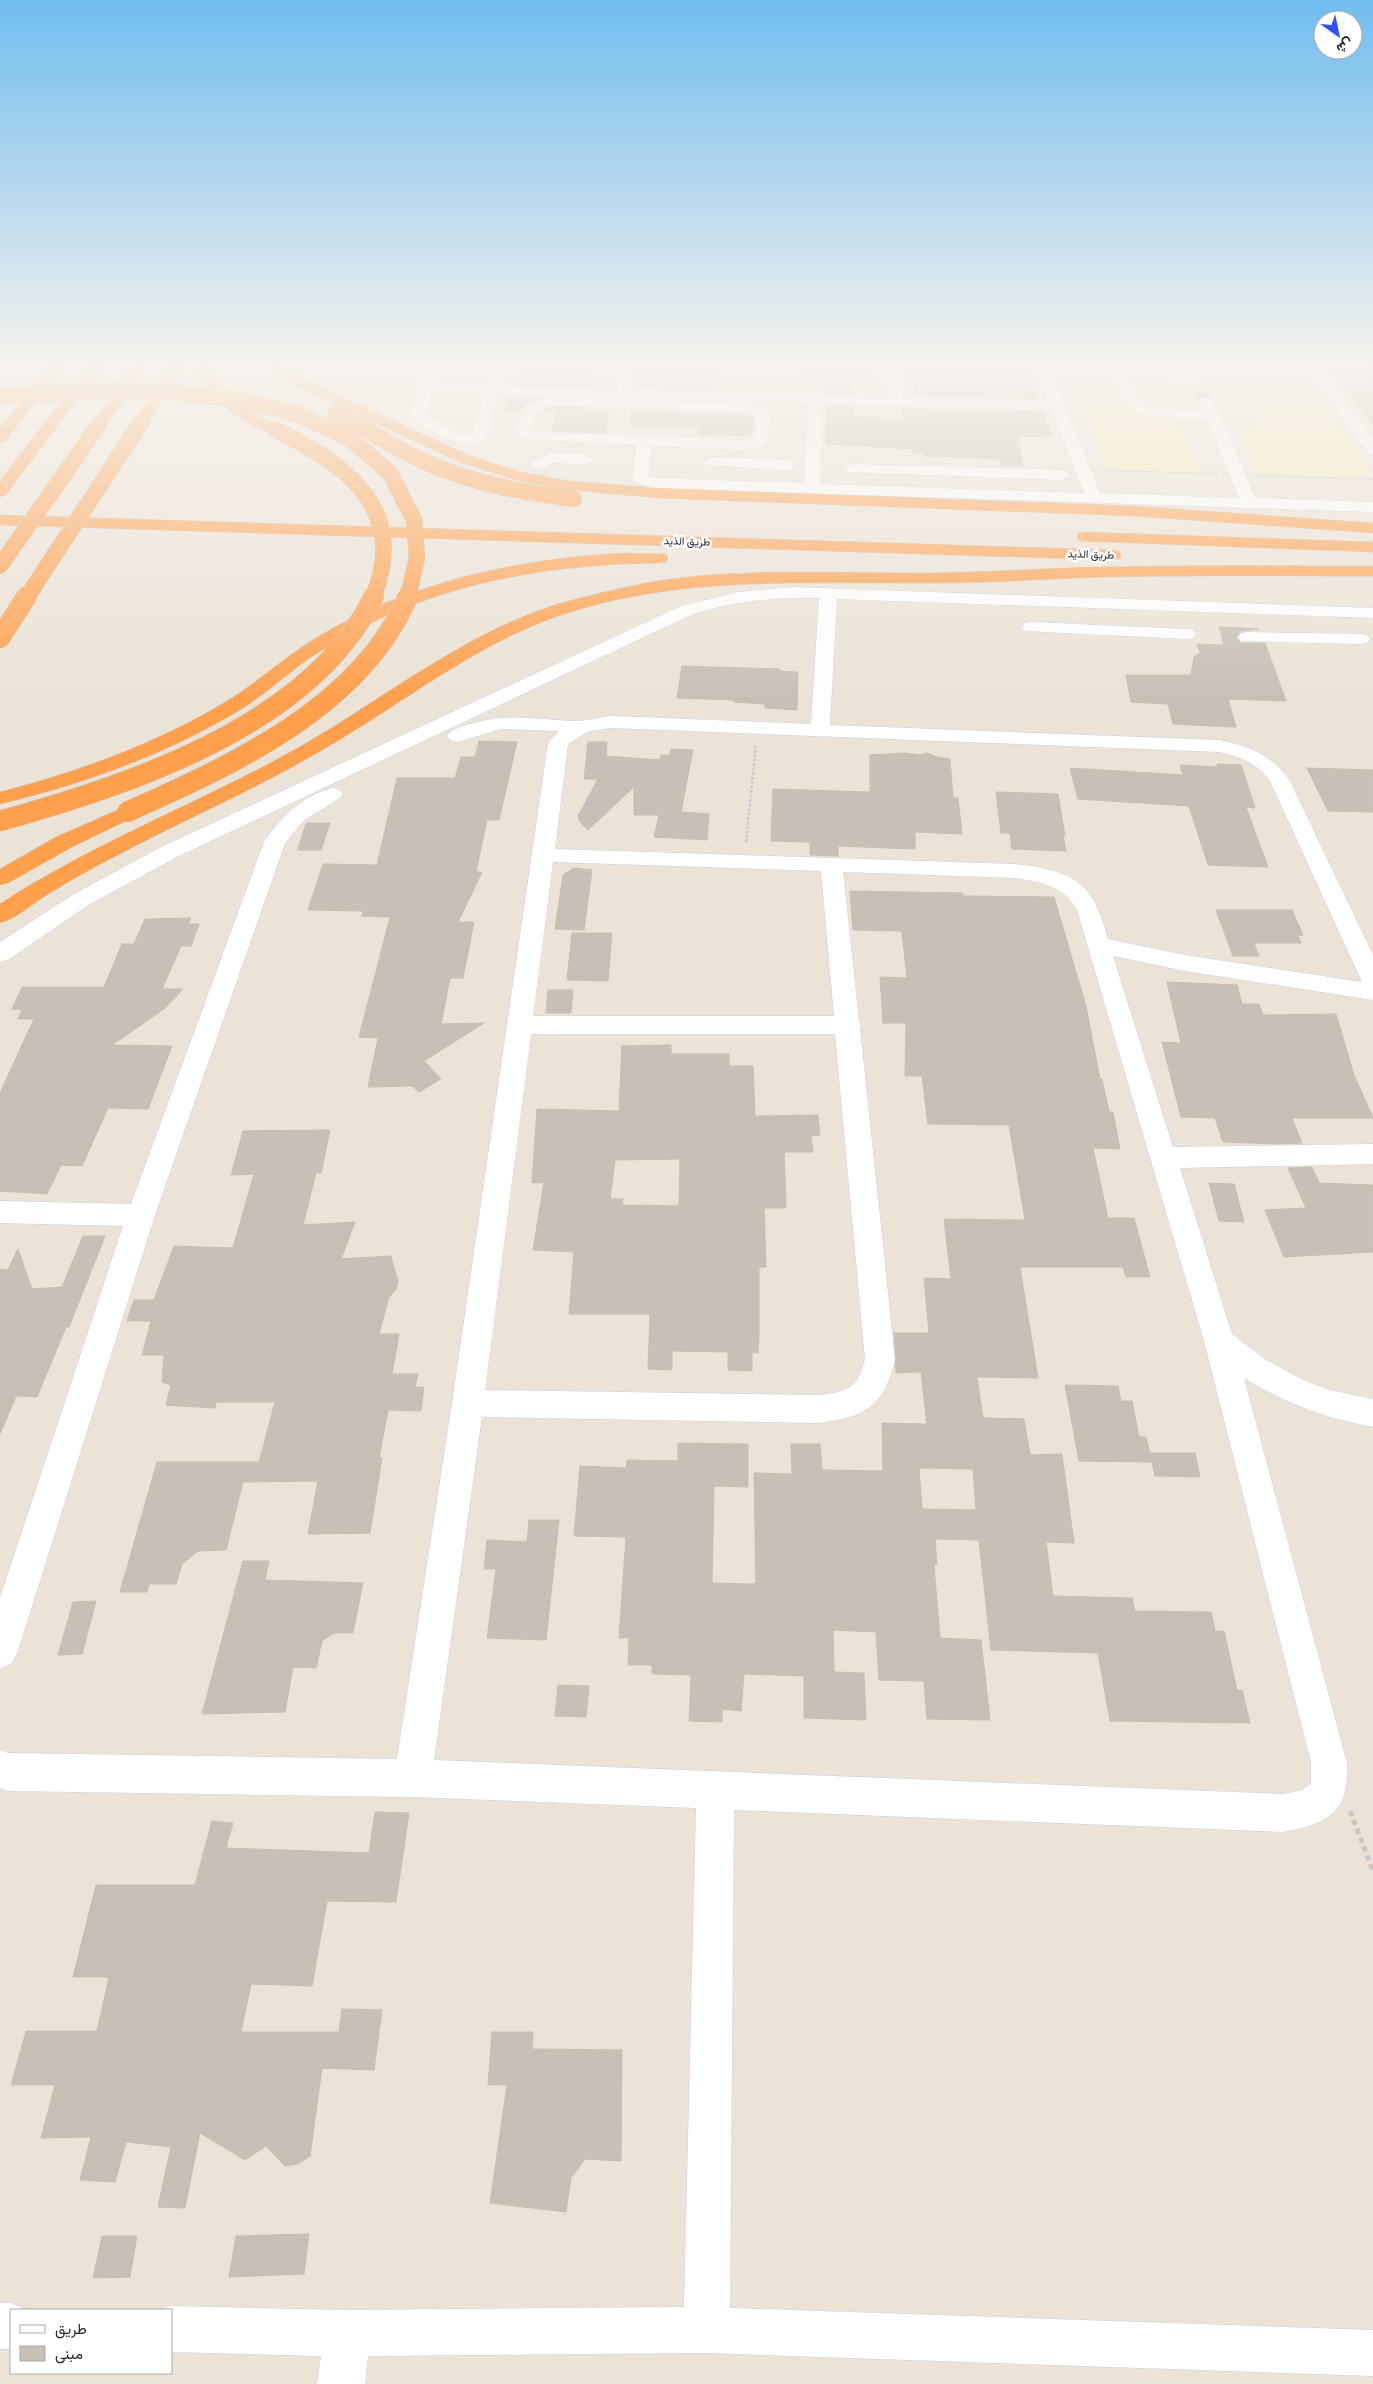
<svg xmlns="http://www.w3.org/2000/svg" width="1373" height="2384" font-family="'Archivo Narrow',Vazirmatn,sans-serif">
<style>
.sand{fill:#f5edb4}
.building{fill:#c6c0b6;stroke:#c6bfb0;fill-rule:evenodd}
.lines{fill:none;stroke-linecap:round;stroke-linejoin:round}
.minor-tunnel{stroke:#c4bdb3;stroke-width:16;stroke-dasharray:16 8;stroke-linecap:butt}
.minor-casing{stroke:#cbcfe2;stroke-width:1}
.highway-casing{stroke:#c7c7c7;stroke-width:1}
.path-far2{stroke:#c7c7c7;stroke-width:2;stroke-dasharray:2 1;stroke-linecap:butt}
.path-far1{stroke:#c7c7c7;stroke-width:2.5;stroke-dasharray:2.5 2;stroke-linecap:butt}
.path{stroke:#c7c7c7;stroke-width:5;stroke-dasharray:5.5 4;stroke-linecap:butt}
.minor{fill:#fff;fill-rule:evenodd}
.highway{fill:#ffa04d;fill-rule:evenodd}
.highway-bridge-far1-casing{stroke:#c7c7c7;stroke-width:17;stroke-linecap:butt}
.highway-bridge-casing{stroke:#c7c7c7;stroke-width:21;stroke-linecap:butt}
.highway-bridge-far1{stroke:#ffa04d;stroke-width:16}
.highway-bridge{stroke:#ffa04d;stroke-width:20}
.labels{text-anchor:middle;stroke-width:5;stroke-linejoin:round;paint-order:stroke}
.far-street-label{font-size:11px;fill:#272727;stroke:#fff}
</style>
<rect width="100%" height="100%" fill="#ebe3d6"/>
<path class="sand" d="M1080 403 1160 404 1168 422 1186 434 1202 473 1115 470 1104 463Z
M1248 406 1326 408 1369 470 1361 478 1257 474 1239 435 1256 426Z"/>
<path class="building" d="M523 365H593L589 387 515 385Z
M638 365H713L711 390 635 388Z
M800 365H880V367L849 381 851 394 827 393V388H802Z
M908 365H1000L1002 370 1025 371 1037 399 915 395Z
M1329 365H1373V425Z
M510 397 540 398 525 404 522 410H505Z
M827 406 853 407 854 417 903 419 902 409 1042 412 1052 436 1018 437 1022 466 1001 465 1000 459 925 456V454L913 453 912 449 826 444Z
M549 407 586 408 585 411 609 412 604 433 551 431 557 411 544 410Z
M632 410 753 416 751 436 698 435 699 427 630 426Z
M1219 627 1259 629 1241 631 1236 638 1241 643H1265L1286 701 1228 699 1236 727 1173 724 1168 704 1131 702 1126 675H1191L1194 657 1200 653 1197 644 1224 645Z
M682 666 780 669 779 671 798 672 797 710 765 708V704L734 702V700L677 698Z
M479 741 517 742 499 820H487L476 872H482L458 922H474L463 978H450L441 1024 484 1023 424 1061 441 1079 419 1092 412 1086 368 1087 378 1038 359 1037 390 917 362 916 363 911 308 910 323 864 377 865 397 778H455L461 757H475Z
M588 742H607L606 756 660 760 661 755 669 756 671 749 693 750 681 812 709 814 707 840 654 837 659 815H634V787L588 830 580 822 578 816 598 779H584Z
M906 753 919 755 927 753 937 757 950 759 953 798H958L962 834 915 832V849L838 846V856L810 855V842L771 841 773 789 870 792V755Z
M1217 764 1241 765 1255 808 1246 807 1268 867 1208 865 1189 806 1078 799 1070 768 1183 775 1180 765 1218 767Z
M1307 768 1373 770V812L1328 811Z
M996 792 1058 794 1065 836H1063L1066 851 1012 849 1010 833H1001Z
M306 823H330L321 850H298Z
M574 868 592 870 584 930 555 929 563 875Z
M850 891 963 893V896L1054 897 1086 1006 1100 1079H1102L1109 1112H1113L1120 1149 1093 1148 1108 1218H1134L1150 1277H1126L1123 1267H1020L1038 1378 977 1377 983 1418 1024 1419 1030 1455 1062 1454 1074 1543 1046 1542 1053 1596 1132 1598 1135 1611 1211 1612 1215 1631H1224L1237 1690H1242L1250 1723 1110 1721 1098 1653 991 1650 979 1540 935 1539 937 1565H934L940 1638 981 1640 990 1720 927 1719 924 1681 879 1680 876 1632 833 1630 834 1672 864 1673 866 1720 804 1718V1676L744 1674 741 1711 722 1709V1722L689 1721 691 1675 652 1674V1665H628L629 1638H619L626 1537 574 1536 580 1466 626 1468 627 1460 678 1461V1443L748 1444V1487L714 1486 712 1583 756 1584 754 1473 792 1474 791 1444H820L822 1470 883 1471 882 1423 927 1424 921 1372 896 1373 894 1333H929L924 1278 951 1279 944 1219 1025 1220 1009 1125 928 1124 922 1076H905L906 1023H883L880 977 907 978 902 931 853 930ZM919 1468 973 1469 976 1510 922 1509Z
M1216 910H1292L1303 935H1298L1301 943H1254L1259 956H1233Z
M191 918 188 924H199L191 946H181L162 989H183L164 1009 112 1045 172 1046 148 1109 108 1108 82 1166 61 1165 47 1194 0 1191V1093L34 1019H18L22 1009H12L22 987H104L122 944H134L145 919Z
M572 933H612L608 981 567 980Z
M1167 982 1237 985 1242 1004H1259L1263 1015 1336 1014 1354 1075 1373 1118H1292L1302 1143 1277 1144 1223 1142 1215 1118 1181 1117 1162 1042 1181 1043Z
M548 990H573L571 1013H546Z
M671 1045V1054H729V1066H753L755 1116 818 1115 820 1135 811 1136 813 1152H784L786 1208H764L766 1267H759V1337L758 1353 752 1352V1371L728 1370V1352L672 1351V1370L648 1369 650 1314H569L574 1252 533 1250 544 1182 532 1183 537 1109 619 1111 622 1046ZM680 1159 679 1206 622 1205 623 1199H610L615 1160Z
M330 1130 321 1173H316L303 1225 355 1222 341 1259 391 1256 398 1282 396 1290 389 1297 379 1334H399L392 1374H418L415 1387H424L421 1411 388 1410 379 1458H382L370 1533 308 1534 318 1481 243 1482 226 1550 198 1551 182 1564 176 1584H149L147 1592H120L157 1462H259L275 1402H216L215 1408 166 1405 171 1385 162 1382 164 1355H142L151 1321H127L134 1300H154L174 1246 233 1248 254 1174 231 1175 243 1131Z
M1312 1167 1319 1183 1373 1185V1252L1284 1257 1265 1210 1306 1208 1288 1168Z
M1209 1183 1234 1184 1244 1222 1219 1221Z
M83 1236H105L69 1327H66L37 1397 16 1396 0 1434V1269L8 1270 18 1249 32 1289 62 1287Z
M1065 1385 1118 1386 1121 1401H1132L1139 1437H1146L1152 1462 1079 1461Z
M1150 1453H1195L1200 1477 1155 1476Z
M529 1520H559L546 1640 487 1638 496 1569H484L487 1540 527 1542Z
M243 1561H269L265 1580 363 1583 353 1633H334L322 1641 316 1668 293 1667 285 1712 202 1714Z
M96 1601 82 1654 58 1655 73 1602Z
M558 1685 589 1686 586 1717 555 1716Z
M375 1812 409 1813 396 1902 327 1901 312 1986 251 1984 241 2032H339L342 2009 382 2010 374 2070 322 2068 310 2156 298 2164 285 2166 266 2146 245 2160 200 2133 185 2208 158 2207 171 2147 126 2142 115 2182 80 2180 91 2137 41 2138 55 2085H11L26 2031H97L109 1977H73L96 1885H195L212 1821 233 1823 226 1848 369 1853Z
M492 2032H533L532 2049 622 2050 621 2161 585 2159 571 2178 566 2212 490 2203 507 2085H488Z
M309 2234 304 2274 229 2277 236 2236Z
M102 2236H137L130 2277 93 2278Z"/>
<g class="lines">
<path class="minor-tunnel" d="M1201 392 1205 401"/>
<g class="minor-casing">
<path id="minor" d="M427 365H441L436 383 441 385 487 386 493 365H507L501 386 617 390 620 365H634L631 390 889 397 882 365H896L903 397 1048 401 1034 365H1048L1100 493 1239 498 1207 418C1188 418 1144 420 1130 407 1119 396 1114 378 1107 365H1121C1127 376 1131 390 1139 399 1150 412 1188 410 1204 410L1198 401 1200 398H1210L1220 414 1255 498 1373 502V512L652 488 637 483 632 476 637 445 522 439 515 431 524 409 526 406 547 397 756 405 770 413 769 438 761 446 745 450 652 446 648 476 654 478 804 483 808 403 498 395C495 407 493 426 486 436 472 456 422 430 412 415L410 411ZM432 391 484 394 473 432C459 440 436 421 425 413ZM822 404 1052 410 1084 493 820 484ZM549 405 749 412 756 415 755 437 745 440 531 432 530 430 537 412Z
M1157 365H1174L1170 369 1179 373 1191 372 1181 365H1246C1235 380 1217 368 1205 374 1204 374 1204 376 1203 377 1191 387 1165 382 1156 370Z
M1305 365H1319L1373 439V455L1368 453Z
M550 453 586 454 594 459C587 469 566 462 555 463 546 464 542 471 533 468L530 465 533 462Z
M712 457 788 460 796 465 788 470 707 465 704 462Z
M853 464 1062 470 1070 475 1062 480 848 472 845 469 848 466Z
M793 587 1373 608V618L837 599 830 725 1219 740C1250 746 1272 755 1290 781L1373 955V1000L1185 971 1113 956 1173 1147 1373 1144V1164L1180 1168 1232 1334 1265 1359 1301 1379 1330 1390 1373 1399V1427C1326 1419 1284 1403 1244 1378L1347 1763C1350 1812 1328 1824 1283 1832L734 1810 730 2308 1373 2330V2376L707 2353 368 2356 365 2384H317L321 2356 171 2352V2310H160L171 2306 348 2310 684 2307 696 1808 413 1797 8 1791 0 1788V1750L8 1753 397 1759 452 1403 548 743 559 731 502 729 457 742 450 740 447 736C452 729 462 726 470 724 512 712 536 720 577 721 588 721 600 717 611 716L811 724 819 598C776 597 735 601 693 614L177 857 90 904 8 960 0 962V942L74 894 161 847 681 606 739 592ZM611 728 1219 752C1239 756 1258 764 1270 781L1362 982 1185 955 1108 939C1093 880 1072 871 1015 864L555 849 568 744 589 731ZM553 862 821 871 834 1016H533ZM843 872 1015 878C1041 882 1063 885 1077 910L1204 1341 1311 1763V1783L1303 1790 1283 1794 434 1760 482 1417 818 1423C864 1418 885 1406 895 1359L860 1028 861 1025 859 1021ZM531 1034H835L865 1359C858 1389 847 1392 818 1395L485 1390Z
M1031 622 1187 629 1193 630 1196 634 1193 638 1187 639 1025 631 1022 627 1025 623Z
M1247 632 1361 634 1367 635 1370 639 1367 643 1361 644 1241 641 1238 637 1241 633Z
M333 788 340 790 343 794 340 798 303 821 285 843 155 1215 18 1651 12 1663 0 1669V1598L123 1226 0 1223V1201L131 1204 264 842C281 817 303 795 333 788Z
M0 2303H11L28 2310H11V2349H0Z"/>
</g>
<g class="highway-casing">
<path id="highway" d="M52 365H66L5 441 0 442V428Z
M89 365H103L6 495 0 497V481Z
M134 365H148L105 426H95L93 423Z
M170 365H184L147 424H137L135 421Z
M197 365H211C221 400 248 411 279 426L281 429 279 432C261 437 218 405 207 390 202 382 199 374 197 365Z
M266 365H281L313 384 473 457 526 473 569 481 659 488 1133 506 1373 523V533L1133 516 659 498 569 490 520 481 462 463 303 390 279 376Z
M0 515 1113 550 1119 551 1121 555 1119 559 1113 560 0 525Z
M1085 532 1373 542V552L1079 541 1077 537 1079 533Z
M623 553 666 554 668 558 666 562 660 563C563 564 469 578 381 618 356 630 331 644 308 659 285 676 263 696 238 711 165 755 83 784 0 804V792C78 772 155 744 224 703 249 688 271 669 295 652 317 636 342 623 367 611 448 574 535 558 623 553Z
M1373 566V576C1283 576 1192 575 1102 577 1046 579 990 583 934 583 798 584 658 573 530 627 456 659 392 710 322 750 255 790 183 820 114 857 92 868 71 880 50 893 34 902 18 918 0 923V904C98 840 208 800 310 741 395 691 475 626 572 600 608 591 644 582 680 578 764 568 850 574 935 573 991 572 1047 568 1103 567 1193 565 1283 566 1373 566Z
M127 806 134 807 138 812 134 817 72 847 8 883 0 885V869L56 837Z"/>
</g>
<path class="path-far2" d="M1105 470 1217 474
M1260 476 1373 479"/>
<path class="path-far1" d="M746 842 756 746"/>
<path class="path" d="M1350 1811 1373 1871"/>
<use href="#minor" class="minor"/>
<use href="#highway" class="highway"/>
<g class="highway-bridge-far1-casing">
<path id="highway-bridge-far1" d="M0 396 108 390 172 392 236 399 296 414 349 438 390 473 414 520 417 557 408 597
M335 414C366 427 392 447 423 461 470 483 522 492 574 499
M274 429C344 463 410 508 373 597
M0 566 100 423
M27 597 142 421"/>
</g>
<g class="highway-bridge-casing">
<path id="highway-bridge" d="M0 638 27 596
M127 812C230 766 362 707 408 596
M0 821C128 785 312 726 374 596"/>
</g>
<use href="#highway-bridge-far1" class="highway-bridge-far1"/>
<use href="#highway-bridge" class="highway-bridge"/>
</g>
<linearGradient id="sky" x2="0" y2="1"><stop stop-color="#70bdef"/><stop offset="0.52" stop-color="#f6f2ed"/><stop offset="1" stop-color="#f6f2ed" stop-opacity="0"/></linearGradient>
<rect width="1373" height="699" fill="url(#sky)"/>
<g class="labels">
<g class="far-street-label">
<text transform="translate(687 541) rotate(2)" y="4">طريق الذيد</text>
<text transform="translate(1091 554) rotate(2)" y="4">طريق الذيد</text>
</g>
</g>
<rect x="10" y="2309" width="162" height="65" fill="#ffffff" stroke="#a9a9a9"/>
<rect x="20" y="2325" width="25" height="8" fill="#ffffff" stroke="#a9a9a9"/>
<text x="55" y="2334" font-size="15" fill="#272727">طريق</text>
<rect x="20" y="2346" width="25" height="15" fill="#c6c0b6" stroke="#a9a9a9"/>
<text x="55" y="2359" font-size="15" fill="#272727">مبنى</text>
<g transform="translate(1338 35) rotate(147)"><circle r="24" fill="#ffffff" stroke="#a9a9a9"/>
<path d="M0-4L9 19L0 12L-9 19Z" fill="#2f50ff"/>
<text y="-8" font-size="14" font-weight="bold" text-anchor="middle" fill="#272727">ش</text>
</g>
</svg>
